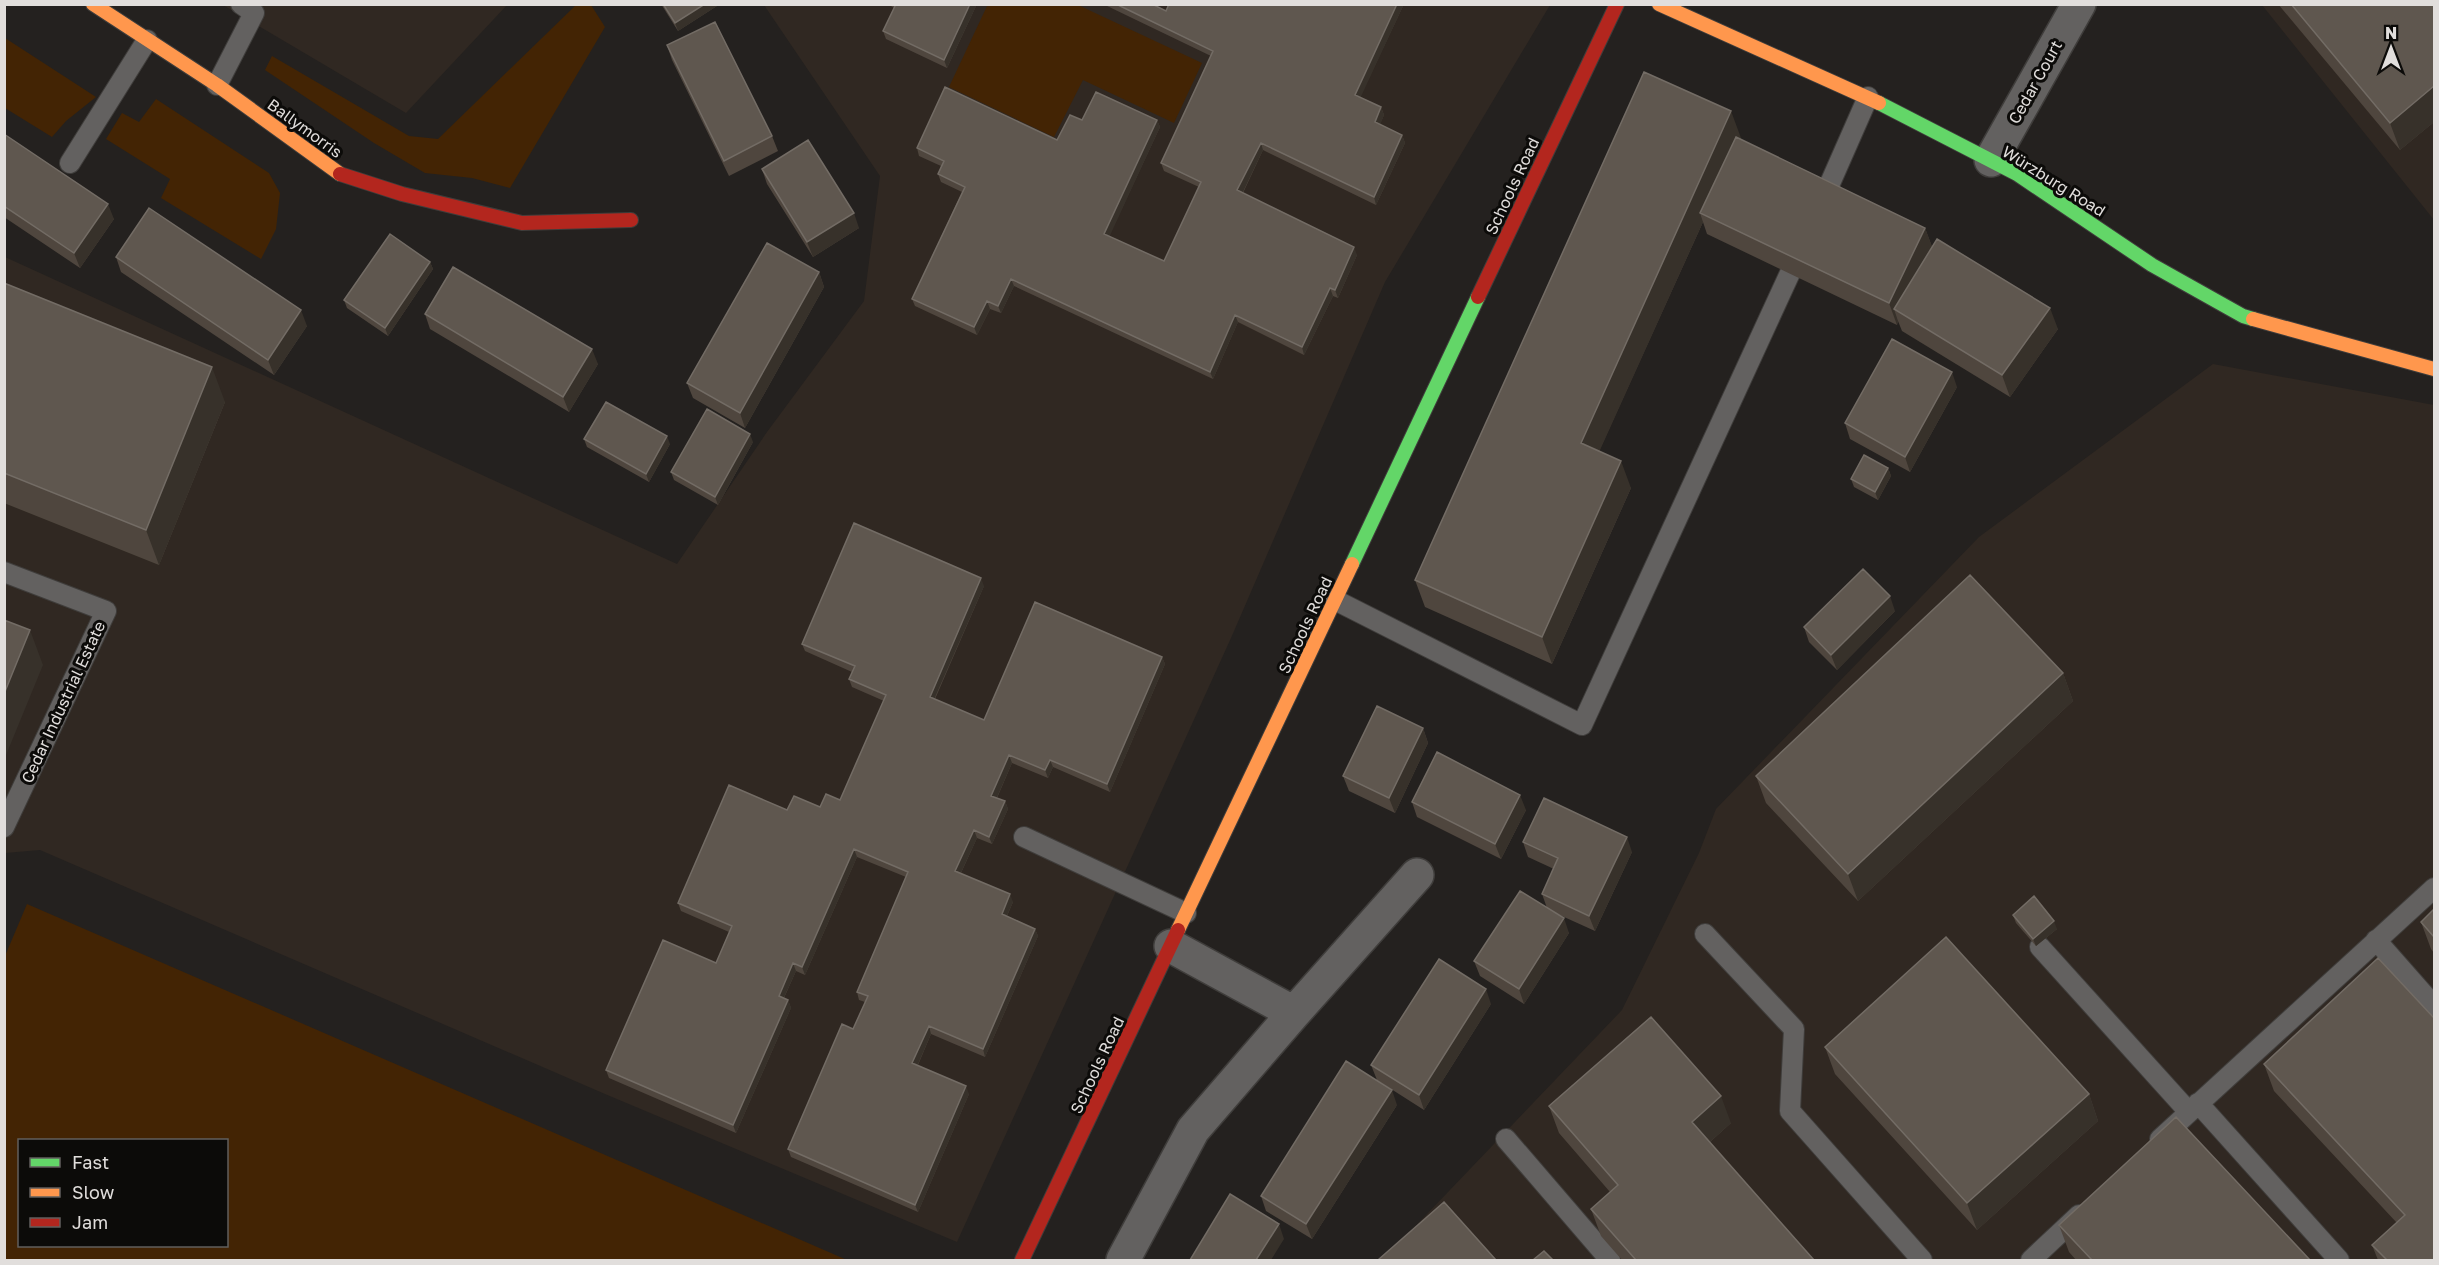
<svg xmlns="http://www.w3.org/2000/svg" width="2439" height="1265" font-family="'Golos Text',sans-serif">
<style>
.built{fill:#302822}
.green{fill:#432404;fill-rule:evenodd}
.lines{fill:none;stroke-linecap:round;stroke-linejoin:round}
.lane-casing{stroke:#3f3d3b;stroke-width:22}
.street-casing{stroke:#3f3d3b;stroke-width:36}
.fast-casing{stroke:#3f3d3b;stroke-width:16}
.slow-casing{stroke:#3f3d3b;stroke-width:16}
.jam-casing{stroke:#3f3d3b;stroke-width:16}
.lane{stroke:#636160;stroke-width:20}
.street{stroke:#636160;stroke-width:33}
.fast{stroke:#63d668;stroke-width:14}
.slow{stroke:#ff974d;stroke-width:14}
.jam{stroke:#b3261e;stroke-width:14}
.wall{fill:#4f463e}
.shaded-wall{fill:#37312a}
.building{fill:#5f574f;stroke:#736c65;stroke-width:1.5}
.labels{text-anchor:middle;stroke-width:6;stroke-linejoin:round;paint-order:stroke}
.street-label{font-size:16px;fill:#e1dedc;stroke:#0c0b09}
</style>
<rect width="100%" height="100%" fill="#24211f"/>
<path class="built" d="M223 5H507L406 113Z
M764 5H1550L1385 282 1231 638 957 1242 605 1094 40 850 5 853V257L677 564 767 432 864 301 880 176Z
M2262 5H2434V220Z
M2213 364 2434 405V1260H1383L1622 1010 1699 853 1716 809 1979 537Z"/>
<path class="green" d="M988 4 1078 5 1202 63 1174 123 1083 80 1054 137 949 87Z
M576 5H591L605 27 510 188 472 178 425 173 374 143 265 70 272 56 409 136 438 139Z
M5 38 96 97 66 121 52 137 5 108Z
M156 99 269 173 280 193 276 229 261 259 161 198 170 179 106 139 122 113 139 122Z
M27 904 847 1260H5V956ZM226 1140V1246H20V1140Z"/>
<g class="lines">
<g class="lane-casing">
<path id="lane" d="M217 85 254 13 241 4
M70 163 147 40
M1824 197 1868 97
M4 572 106 611 4 827
M1335 600 1582 725 1790 273
M1024 837 1186 913
M1705 934 1794 1029 1790 1111 1922 1260
M2376 940 2434 1006
M2040 947 2189 1112
M2198 1103 2339 1260
M1506 1139 1610 1260
M2160 1139 2434 888
M2031 1260 2079 1215"/>
</g>
<g class="street-casing">
<path id="street" d="M1991 160 2079 4
M1171 946 1294 1013 1417 875
M1123 1260 1193 1130 1294 1013"/>
</g>
<g class="fast-casing">
<path id="fast" d="M1879 103 2017 174 2152 265 2243 316 2253 319
M1352 564 1478 297"/>
</g>
<g class="slow-casing">
<path id="slow" d="M93 4 217 85 340 174
M1659 4 1879 103
M2253 319 2434 369
M1178 930 1352 564"/>
</g>
<g class="jam-casing">
<path id="jam" d="M340 174 402 194 522 223 631 220
M1478 297 1617 4
M1022 1260 1178 930"/>
</g>
<use href="#lane" class="lane"/>
<use href="#street" class="street"/>
<use href="#fast" class="fast"/>
<use href="#slow" class="slow"/>
<use href="#jam" class="jam"/>
</g>
<path class="wall" d="M661 4H720L678 31Z
M888 4H977L947 68 886 39 883 31 894 8Z
M1103 4H1152L1166 11 1404 4 1360 97 1381 107 1384 115 1380 124 1402 135 1405 143 1376 205 1263 150 1243 193 1357 255 1338 298 1333 296 1304 355 1238 322 1213 379 1014 286 1001 313 990 309 977 335 915 306 912 299 962 192 941 182 938 174 941 166 919 156 917 148 1057 140 1082 120H1157L1160 127 1109 236 1164 261 1199 187 1164 171 1161 163 1211 56Z
M2278 4H2434V122L2400 150Z
M667 45 772 136 778 151 729 176 672 60Z
M4 134 114 219 80 268 4 217Z
M1741 138 1740 139 1925 228 1932 247 2058 329 2010 397 1902 331 1898 321 1897 325 1707 234 1703 222 1599 451 1631 488 1552 664 1425 607 1415 580Z
M762 169 859 228 813 257 767 184Z
M116 257 307 326 274 375 121 272Z
M430 262 433 269 388 336 347 308 344 300Z
M819 272 824 287 745 428 693 398 687 383Z
M4 283 225 402 159 565 4 503Z
M425 314 598 364 569 412 430 329Z
M1957 387 1910 472 1850 439 1845 423Z
M584 439 670 444 649 482 587 447Z
M753 442 718 505 674 480 671 472Z
M1888 468 1891 476 1878 500 1854 487 1851 479Z
M984 586 935 699 984 720 1162 657 1165 664 1110 792 1053 767 1048 778 1012 763 997 798 1005 801 1008 809 992 844 977 838 961 873 1013 902 1007 916 1035 929 1038 936 985 1057 931 1034 918 1065 969 1094 918 1212 791 1157 788 1149 853 1029 865 1002 859 1000 857 992 906 877 857 857 805 975 796 971 784 998 788 1000 791 1008 736 1133 609 1078 606 1070 716 963 729 932 681 911 678 903 787 810 820 807 840 800 884 701 852 687 849 679 852 672 805 651 802 644Z
M1895 611 1837 670 1809 642 1804 627Z
M2063 673 2073 701 1858 901 1766 803 1756 776Z
M1423 728 1428 743 1395 813 1349 791 1343 776Z
M1412 802 1526 810 1501 859 1417 817Z
M1523 842 1632 852 1595 931 1553 912 1569 933 1524 1004 1480 976 1474 961 1547 908 1542 894 1554 869 1528 857Z
M2434 909V953L2431 949 2421 922Z
M2013 915 2057 929 2036 946 2016 923Z
M2378 958 2434 1260H2378L2372 1245 2397 1223 2274 1091 2264 1064Z
M1491 1004 1424 1110 1377 1080 1371 1065Z
M1825 1047 2089 1094 2098 1121 1977 1230 1835 1074Z
M1397 1105 1312 1239 1266 1211 1261 1196Z
M1549 1106 1731 1123 1710 1142 1814 1260H1622L1601 1236 1591 1209 1610 1192 1559 1133Z
M2059 1225 2310 1260H2076L2069 1252Z"/>
<path class="shaded-wall" d="M705 4H720L678 31 675 23Z
M970 4H977L947 68 944 60Z
M1397 4H1404L1358 103 1355 95Z
M2434 86V122L2400 150 2390 123Z
M1381 107 1384 115 1378 130 1375 122Z
M1731 111 1741 138 1706 216 1700 213 1703 222 1591 470 1581 443Z
M1157 120 1160 127 1107 242 1104 234Z
M1402 135 1405 143 1376 205 1374 197Z
M1261 143 1263 150 1240 198 1237 190Z
M108 204 114 219 80 268 74 253Z
M854 213 859 228 813 257 807 242Z
M1925 228 1933 249 1894 309 1898 321 1897 325 1889 303Z
M1354 247 1357 255 1338 298 1335 290Z
M430 262 433 269 388 336 385 328Z
M819 272 824 287 745 428 740 413Z
M1011 279 1014 286 1001 313 998 306Z
M1330 288 1333 296 1304 355 1302 347Z
M987 301 990 309 977 335 974 327Z
M2050 308 2058 329 2010 397 2002 375Z
M301 310 307 326 274 375 268 360Z
M1235 315 1238 322 1213 379 1210 372Z
M592 349 598 364 569 412 563 397Z
M212 367 225 402 159 565 146 530Z
M1952 372 1957 387 1910 472 1905 457Z
M750 434 753 442 718 505 715 497Z
M667 436 670 444 649 482 646 474Z
M1621 461 1631 488 1552 664 1542 637Z
M1888 468 1891 476 1878 500 1875 492Z
M981 578 984 586 932 704 930 697Z
M1890 596 1895 611 1837 670 1831 655Z
M30 630 43 665 4 760V694Z
M1162 657 1165 664 1110 792 1107 784Z
M2063 673 2073 701 1858 901 1848 874Z
M1423 728 1428 743 1395 813 1389 798Z
M1009 755 1012 763 994 804 991 796Z
M1050 760 1053 767 1048 778 1045 770Z
M1520 795 1526 810 1501 859 1495 844Z
M1005 801 1008 809 992 844 989 837Z
M974 830 977 838 958 879 955 871Z
M1627 837 1632 852 1595 931 1589 916Z
M854 849 857 857 805 975 802 967Z
M1010 894 1013 902 1004 922 1002 914Z
M1564 918 1569 933 1524 1004 1519 989Z
M2054 921 2057 929 2036 946 2033 939Z
M1035 929 1038 936 985 1057 983 1049Z
M793 963 796 971 781 1004 779 996Z
M1486 989 1491 1004 1424 1110 1419 1095Z
M788 1000 791 1008 736 1133 733 1125Z
M929 1026 931 1034 915 1071 912 1063Z
M966 1086 969 1094 918 1212 915 1205Z
M1392 1090 1397 1105 1312 1239 1306 1224Z
M2089 1094 2098 1121 1977 1230 1967 1203Z
M1721 1096 1731 1123 1702 1149 1692 1122Z
M1279 1224 1284 1239 1271 1260H1256Z"/>
<path class="building" d="M663 4H705L675 23Z
M896 4H970L944 60 883 31Z
M1116 4H1152L1166 11 1169 4H1397L1355 95 1381 107 1375 122 1402 135 1374 197 1261 143 1237 190 1354 247 1335 290 1330 288 1302 347 1235 315 1210 372 1011 279 998 306 987 301 974 327 912 299 965 187 938 174 944 161 917 148 945 87 1057 140 1070 115 1082 120 1096 92 1157 120 1104 234 1164 261 1201 182 1161 163 1213 51Z
M2291 4H2434V86L2390 123Z
M715 22 772 136 724 161 667 45Z
M1644 72 1731 111 1581 443 1621 461 1542 637 1415 580Z
M4 134 108 204 74 253 4 206Z
M1736 137 1925 228 1889 303 1700 213Z
M808 140 854 213 807 242 762 169Z
M149 208 301 310 268 360 116 257Z
M390 234 430 262 385 328 344 300Z
M1937 239 2050 308 2002 375 1894 309Z
M767 243 819 272 740 413 687 383Z
M453 267 592 349 563 397 425 314Z
M4 283 212 367 146 530 4 473Z
M1892 339 1952 372 1905 457 1845 423Z
M606 402 667 436 646 474 584 439Z
M707 409 750 434 715 497 671 472Z
M1864 455 1888 468 1875 492 1851 479Z
M854 523 981 578 930 697 984 720 1035 602 1162 657 1107 784 1050 760 1045 770 1009 755 991 796 1005 801 989 837 974 830 955 871 1010 894 1002 914 1035 929 983 1049 929 1026 912 1063 966 1086 915 1205 788 1149 842 1024 853 1029 868 996 857 992 908 872 854 849 802 967 793 963 779 996 788 1000 733 1125 606 1070 663 940 716 963 732 926 678 903 729 785 787 810 794 796 820 807 826 794 840 800 886 695 849 679 855 666 802 644Z
M1863 569 1890 596 1831 655 1804 627Z
M1970 575 2063 673 1848 874 1756 776Z
M4 620 30 630 4 694Z
M1377 706 1423 728 1389 798 1343 776Z
M1437 752 1520 795 1495 844 1412 802Z
M1544 798 1627 837 1589 916 1542 894 1558 858 1523 842Z
M1520 891 1564 918 1519 989 1474 961Z
M2034 896 2054 921 2033 939 2013 915Z
M2434 909V937L2421 922Z
M1946 937 2089 1094 1967 1203 1825 1047Z
M2378 958 2434 1018V1260H2387L2372 1245 2405 1215 2264 1064Z
M1439 959 1486 989 1419 1095 1371 1065Z
M1651 1017 1721 1096 1692 1122 1814 1260H1636L1591 1209 1618 1185 1549 1106Z
M1346 1061 1392 1090 1306 1224 1261 1196Z
M2176 1117 2310 1260H2092L2059 1225Z
M1230 1194 1279 1224 1256 1260H1190Z
M1444 1202 1496 1260H1378Z
M1544 1251 1553 1260H1533Z"/>
<g class="labels">
<g class="street-label">
<text transform="translate(2035 82) rotate(-61)" y="6">Cedar Court</text>
<text transform="translate(305 128) rotate(36)" y="6">Ballymorris</text>
<text transform="translate(2054 181) rotate(32)" y="6">Würzburg Road</text>
<text transform="translate(1512 186) rotate(-65)" y="6">Schools Road</text>
<text transform="translate(1305 625) rotate(-65)" y="6">Schools Road</text>
<text transform="translate(63 702) rotate(-65)" y="6">Cedar Industrial Estate</text>
<text transform="translate(1097 1065) rotate(-65)" y="6">Schools Road</text>
</g>
</g>
<rect width="2439" height="1265" fill="none" stroke="#e1dedc" stroke-width="12"/>
<rect x="18" y="1139" width="210" height="108" fill="#0c0b09" stroke="#615f5d" stroke-width="1.5"/>
<rect x="30" y="1158" width="30" height="9" fill="#63d668" stroke="#615f5d" stroke-width="1.5"/>
<text x="72" y="1169" font-size="18" fill="#e1dedc">Fast</text>
<rect x="30" y="1188" width="30" height="9" fill="#ff974d" stroke="#615f5d" stroke-width="1.5"/>
<text x="72" y="1199" font-size="18" fill="#e1dedc">Slow</text>
<rect x="30" y="1218" width="30" height="9" fill="#b3261e" stroke="#615f5d" stroke-width="1.5"/>
<text x="72" y="1229" font-size="18" fill="#e1dedc">Jam</text>
<g transform="translate(2391 48)" stroke="#0c0b09" stroke-width="4.5" paint-order="stroke">
<path d="M0-4.5L10 22L0 15L-10 22Z" fill="#e1dedc"/>
<text y="-9" font-size="16" font-weight="bold" text-anchor="middle" fill="#e1dedc">N</text>
</g>
</svg>
